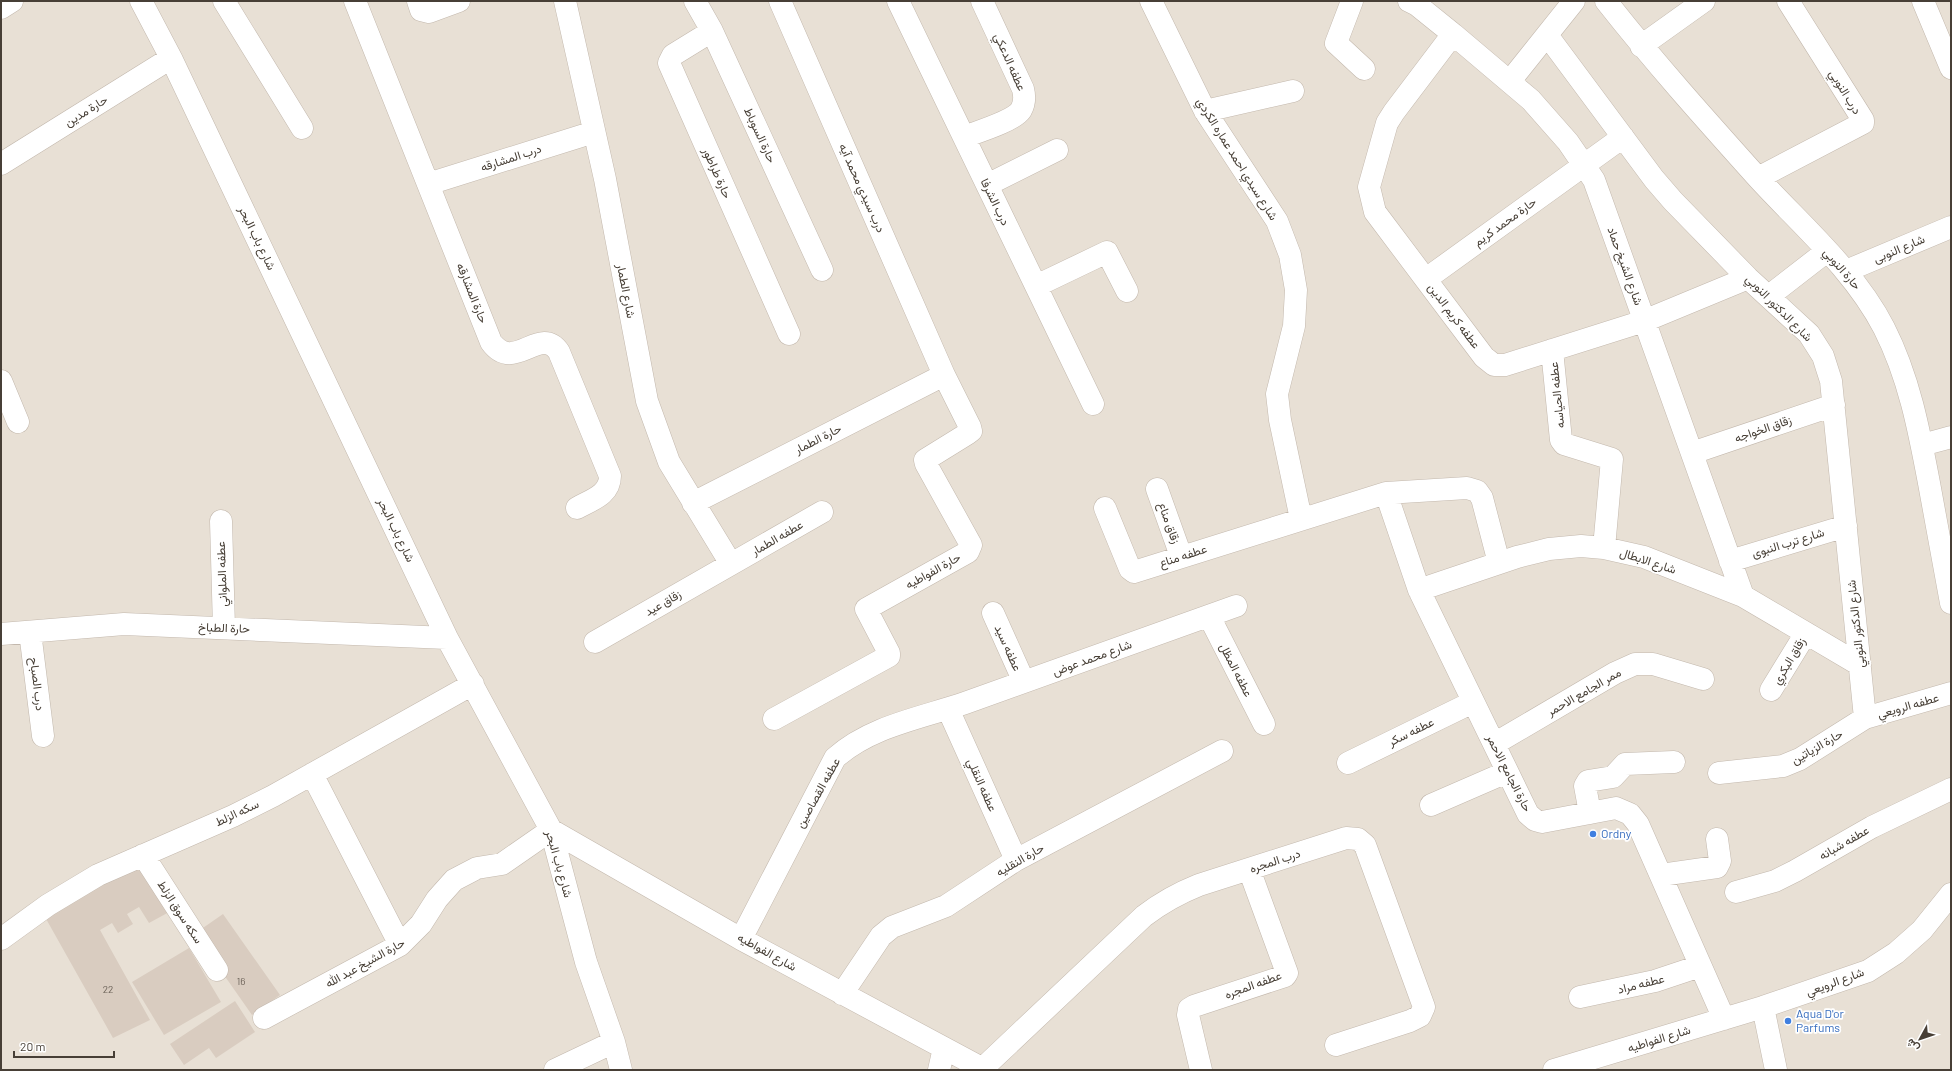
<svg xmlns="http://www.w3.org/2000/svg" width="1952" height="1071" font-family="Barlow,Vazirmatn,sans-serif">
<style>
.residential{fill:#e8e0d5}
.building{fill:#d9ccc0}
.lines{fill:none;stroke-linecap:round;stroke-linejoin:round}
.street-casing{stroke:#c3b8ad;stroke-width:23}
.street{stroke:#fff;stroke-width:22}
.shop-dot{fill:#3f7fe0;stroke:#fff;stroke-width:1.5}
.labels{text-anchor:middle;stroke-width:3.5;stroke-linejoin:round;paint-order:stroke}
.number-label{font-size:10px;fill:#6c6258}
.street-label{font-size:12px;fill:#473f36;stroke:#fff}
.shop-label{font-size:12px;fill:#366cbe;stroke:#fff;text-anchor:start}
</style>
<rect width="100%" height="100%" fill="#f4efe7"/>
<path class="residential" d="M1 1H1951V1070H1Z"/>
<path class="building" d="M143 862 171 911 149 923 139 907 127 914 133 924 118 933 112 923 100 930 150 1020 113 1038 45 917Z
M223 914 280 995 252 1015 224 975 200 930Z
M189 948 221 1002 164 1035 132 982Z
M235 1001 255 1032 216 1058 209 1048 184 1065 170 1044Z"/>
<g class="lines">
<g class="street-casing">
<path id="street" d="M141 1 171 58 447 638 551 830 586 962 614 1042 621 1070
M224 1 302 128
M355 1 491 342C514 374 540 324 559 352L610 476C610 495 591 500 577 508
M418 1 421 10 429 12 459 1
M565 1 605 179 647 401 669 462 731 564
M695 1 712 31 822 270
M898 1 1093 404
M1151 1 1205 111 1277 221 1290 255 1296 290 1294 326 1277 394 1280 420 1301 519
M1352 1 1336 43 1364 69
M1409 1 1417 5 1453 34 1531 100 1568 142 1594 180 1743 596
M1606 1C1654 62 1706 120 1758 178 1802 226 1854 270 1884 328 1909 377 1919 430 1929 483 1936 523 1944 563 1951 603
M1923 1 1951 68
M1 8 12 1
M712 31 673 55 669 63 789 334
M1453 34 1394 112 1387 123 1369 187 1375 212 1484 357 1494 365H1505L1644 321 1748 278
M1547 35 1654 179 1673 201 1748 278 1809 334 1823 356 1831 381 1865 718
M1641 46 1704 1
M1510 81 1574 1
M1205 111 1293 91
M964 137C977 132 1014 121 1021 110 1025 103 1025 97 1023 89L982 1
M1 164 171 58
M1758 178 1863 123V120L1788 1
M428 184 594 132
M987 185 1057 150
M1846 271 1951 227
M1426 279 1623 137
M1036 286 1107 252 1127 291
M1769 296 1827 251
M1552 350 1561 440 1564 444 1612 459 1604 548
M1 381 18 422
M1922 445 1951 437
M1692 453 1834 405
M1157 489 1181 556
M1386 493 1419 590 1528 814 1535 820 1542 822 1616 808 1630 814 1638 824 1724 1019
M693 503 944 375
M1105 508 1130 569 1134 572 1386 493 1467 488 1477 491 1482 498 1499 563
M221 521 224 628
M1730 561 1846 526
M1419 590 1517 557 1549 549 1581 546 1604 548 1644 557 1743 596 1860 665
M993 613 1024 682
M1209 616 1264 724
M30 632 43 736
M1 634 124 624 447 638
M595 642 822 512
M1771 690 1806 633
M948 709 1016 860
M774 719 889 656V653L866 609 968 552 971 545 926 464 925 460 967 434 971 431 970 427 944 375 780 1
M1494 744 1615 673 1635 664H1653L1703 679
M1348 763 1473 702
M1719 773 1783 766 1800 759 1865 718 1951 693
M312 774 400 945
M1431 805 1507 772
M1590 813 1585 786 1588 781 1613 777 1625 764 1674 762
M143 855 217 970
M1661 875 1717 867 1720 861 1717 839
M1736 892 1775 881 1795 871 1872 827 1951 789
M1 939 48 905 98 875 233 816 273 796 473 684
M741 939 835 758C871 726 921 718 965 703 1056 671 1146 638 1236 606
M842 994 881 936 892 927 946 906 1016 860 1222 751
M1580 997 1655 981 1700 966
M1763 1007 1776 1070
M264 1018 400 945 421 924 437 899 454 880 477 868 502 864 551 830 741 939 985 1070
M982 1069 1144 916C1161 903 1179 893 1199 885L1346 838 1358 839 1365 845 1424 1007 1420 1016 1410 1021 1336 1045
M555 1070 614 1042
M939 1070 944 1048
M1201 1070 1188 1015 1189 1009 1194 1006 1285 976 1287 973 1249 869
M1554 1070 1763 1007 1868 971 1896 953 1922 930 1951 894"/>
</g>
<use href="#street" class="street"/>
</g>
<g class="shop-dot">
<circle cx="1593" cy="834" r="4"/>
<circle cx="1788" cy="1021" r="4"/>
</g>
<g class="labels">
<g class="number-label">
<text x="241" y="985">16</text>
<text x="108" y="993">22</text>
</g>
<g class="street-label">
<text transform="translate(1010 62) rotate(66)" y="4">عطفه الدعكي</text>
<text transform="translate(1845 92) rotate(58)" y="4">درب النوبي</text>
<text transform="translate(86 111) rotate(-32)" y="4">حارة مدين</text>
<text transform="translate(760 135) rotate(65)" y="4">حارة السوباط</text>
<text transform="translate(511 158) rotate(-18)" y="4">درب المشارقه</text>
<text transform="translate(1237 159) rotate(58)" y="4">شارع سيدي احمد عماره الكردي</text>
<text transform="translate(717 173) rotate(66)" y="4">حارة طراطور</text>
<text transform="translate(862 188) rotate(66)" y="4">درب سيدي محمد آيه</text>
<text transform="translate(995 202) rotate(64)" y="4">درب الشرفا</text>
<text transform="translate(1505 222) rotate(-36)" y="4">حارة محمد كريم</text>
<text transform="translate(257 238) rotate(64)" y="4">شارع باب البحر</text>
<text transform="translate(1899 249) rotate(-23)" y="4">شارع النوبى</text>
<text transform="translate(1625 266) rotate(70)" y="4">شارع الشيخ حماد</text>
<text transform="translate(1842 269) rotate(49)" y="4">حارة النوبي</text>
<text transform="translate(626 291) rotate(79)" y="4">شارع الطمار</text>
<text transform="translate(472 293) rotate(68)" y="4">حارة المشارقه</text>
<text transform="translate(1779 308) rotate(45)" y="4">شارع الدكتور النوبي</text>
<text transform="translate(1454 316) rotate(53)" y="4">عطفه كريم الدين</text>
<text transform="translate(1557 395) rotate(-96)" y="4">عطفه الحياسه</text>
<text transform="translate(1763 429) rotate(-19)" y="4">زقاق الخواجه</text>
<text transform="translate(818 439) rotate(-27)" y="4">حارة الطمار</text>
<text transform="translate(1169 523) rotate(70)" y="4">زقاق مناع</text>
<text transform="translate(396 530) rotate(64)" y="4">شارع باب البحر</text>
<text transform="translate(777 538) rotate(-30)" y="4">عطفه الطمار</text>
<text transform="translate(1788 543) rotate(-17)" y="4">شارع ترب النبوى</text>
<text transform="translate(1183 556) rotate(-18)" y="4">عطفه مناع</text>
<text transform="translate(1648 561) rotate(18)" y="4">شارع الابطال</text>
<text transform="translate(933 571) rotate(-29)" y="4">حارة الفواطيه</text>
<text transform="translate(222 574) rotate(-92)" y="4">عطفه الملواني</text>
<text transform="translate(663 603) rotate(-30)" y="4">زقاق عيد</text>
<text transform="translate(1856 624) rotate(-96)" y="4">شارع الدكتور النوبي</text>
<text transform="translate(224 628) rotate(2)" y="4">حارة الطباخ</text>
<text transform="translate(1008 648) rotate(66)" y="4">عطفه سيد</text>
<text transform="translate(1092 658) rotate(-20)" y="4">شارع محمد عوض</text>
<text transform="translate(1789 661) rotate(-59)" y="4">زقاق البكري</text>
<text transform="translate(1236 670) rotate(63)" y="4">عطفه المظل</text>
<text transform="translate(37 684) rotate(83)" y="4">درب الصباح</text>
<text transform="translate(1584 692) rotate(-30)" y="4">ممر الجامع الاحمر</text>
<text transform="translate(1908 706) rotate(-16)" y="4">عطفه الرويعي</text>
<text transform="translate(1411 732) rotate(-26)" y="4">عطفه سكر</text>
<text transform="translate(1817 747) rotate(-30)" y="4">حارة الزياتين</text>
<text transform="translate(1509 773) rotate(63)" y="4">حارة الجامع الاحمر</text>
<text transform="translate(982 785) rotate(66)" y="4">عطفه النقلي</text>
<text transform="translate(818 793) rotate(-61)" y="4">عطفه القصاصين</text>
<text transform="translate(237 813) rotate(-25)" y="4">سكه الزلط</text>
<text transform="translate(1844 843) rotate(-30)" y="4">عطفه شبانه</text>
<text transform="translate(1020 860) rotate(-30)" y="4">حارة النقليه</text>
<text transform="translate(1275 861) rotate(-18)" y="4">درب المجره</text>
<text transform="translate(559 864) rotate(74)" y="4">شارع باب البحر</text>
<text transform="translate(180 912) rotate(57)" y="4">سكه سوق الزلط</text>
<text transform="translate(767 952) rotate(29)" y="4">شارع الفواطيه</text>
<text transform="translate(365 963) rotate(-29)" y="4">حارة الشيخ عبد الله</text>
<text transform="translate(1835 982) rotate(-20)" y="4">شارع الرويعي</text>
<text transform="translate(1641 984) rotate(-14)" y="4">عطفه مراد</text>
<text transform="translate(1253 985) rotate(-20)" y="4">عطفه المجره</text>
<text transform="translate(1659 1039) rotate(-17)" y="4">شارع الفواطيه</text>
</g>
<g class="shop-label">
<text x="1601" y="838">Ordny</text>
<text x="1796" y="1018">Aqua D'or<tspan x="1796" dy="14">Parfums</tspan></text>
</g>
</g>
<rect width="1952" height="1071" fill="none" stroke="#473f36" stroke-width="4"/>
<g transform="translate(1920 1039) rotate(230)" stroke="#ffffff" stroke-width="3" paint-order="stroke">
<path d="M0-3L7 15L0 10L-7 15Z" fill="#473f36"/>
<text y="-6" font-size="11" font-weight="bold" text-anchor="middle" fill="#473f36">ش</text>
</g>
<path d="M14 1051v6h100v-6" fill="none" stroke="#473f36" stroke-width="2"/>
<text x="20" y="1051" font-size="12" fill="#473f36" stroke="#ffffff" stroke-width="3" paint-order="stroke">20 m</text>
</svg>
